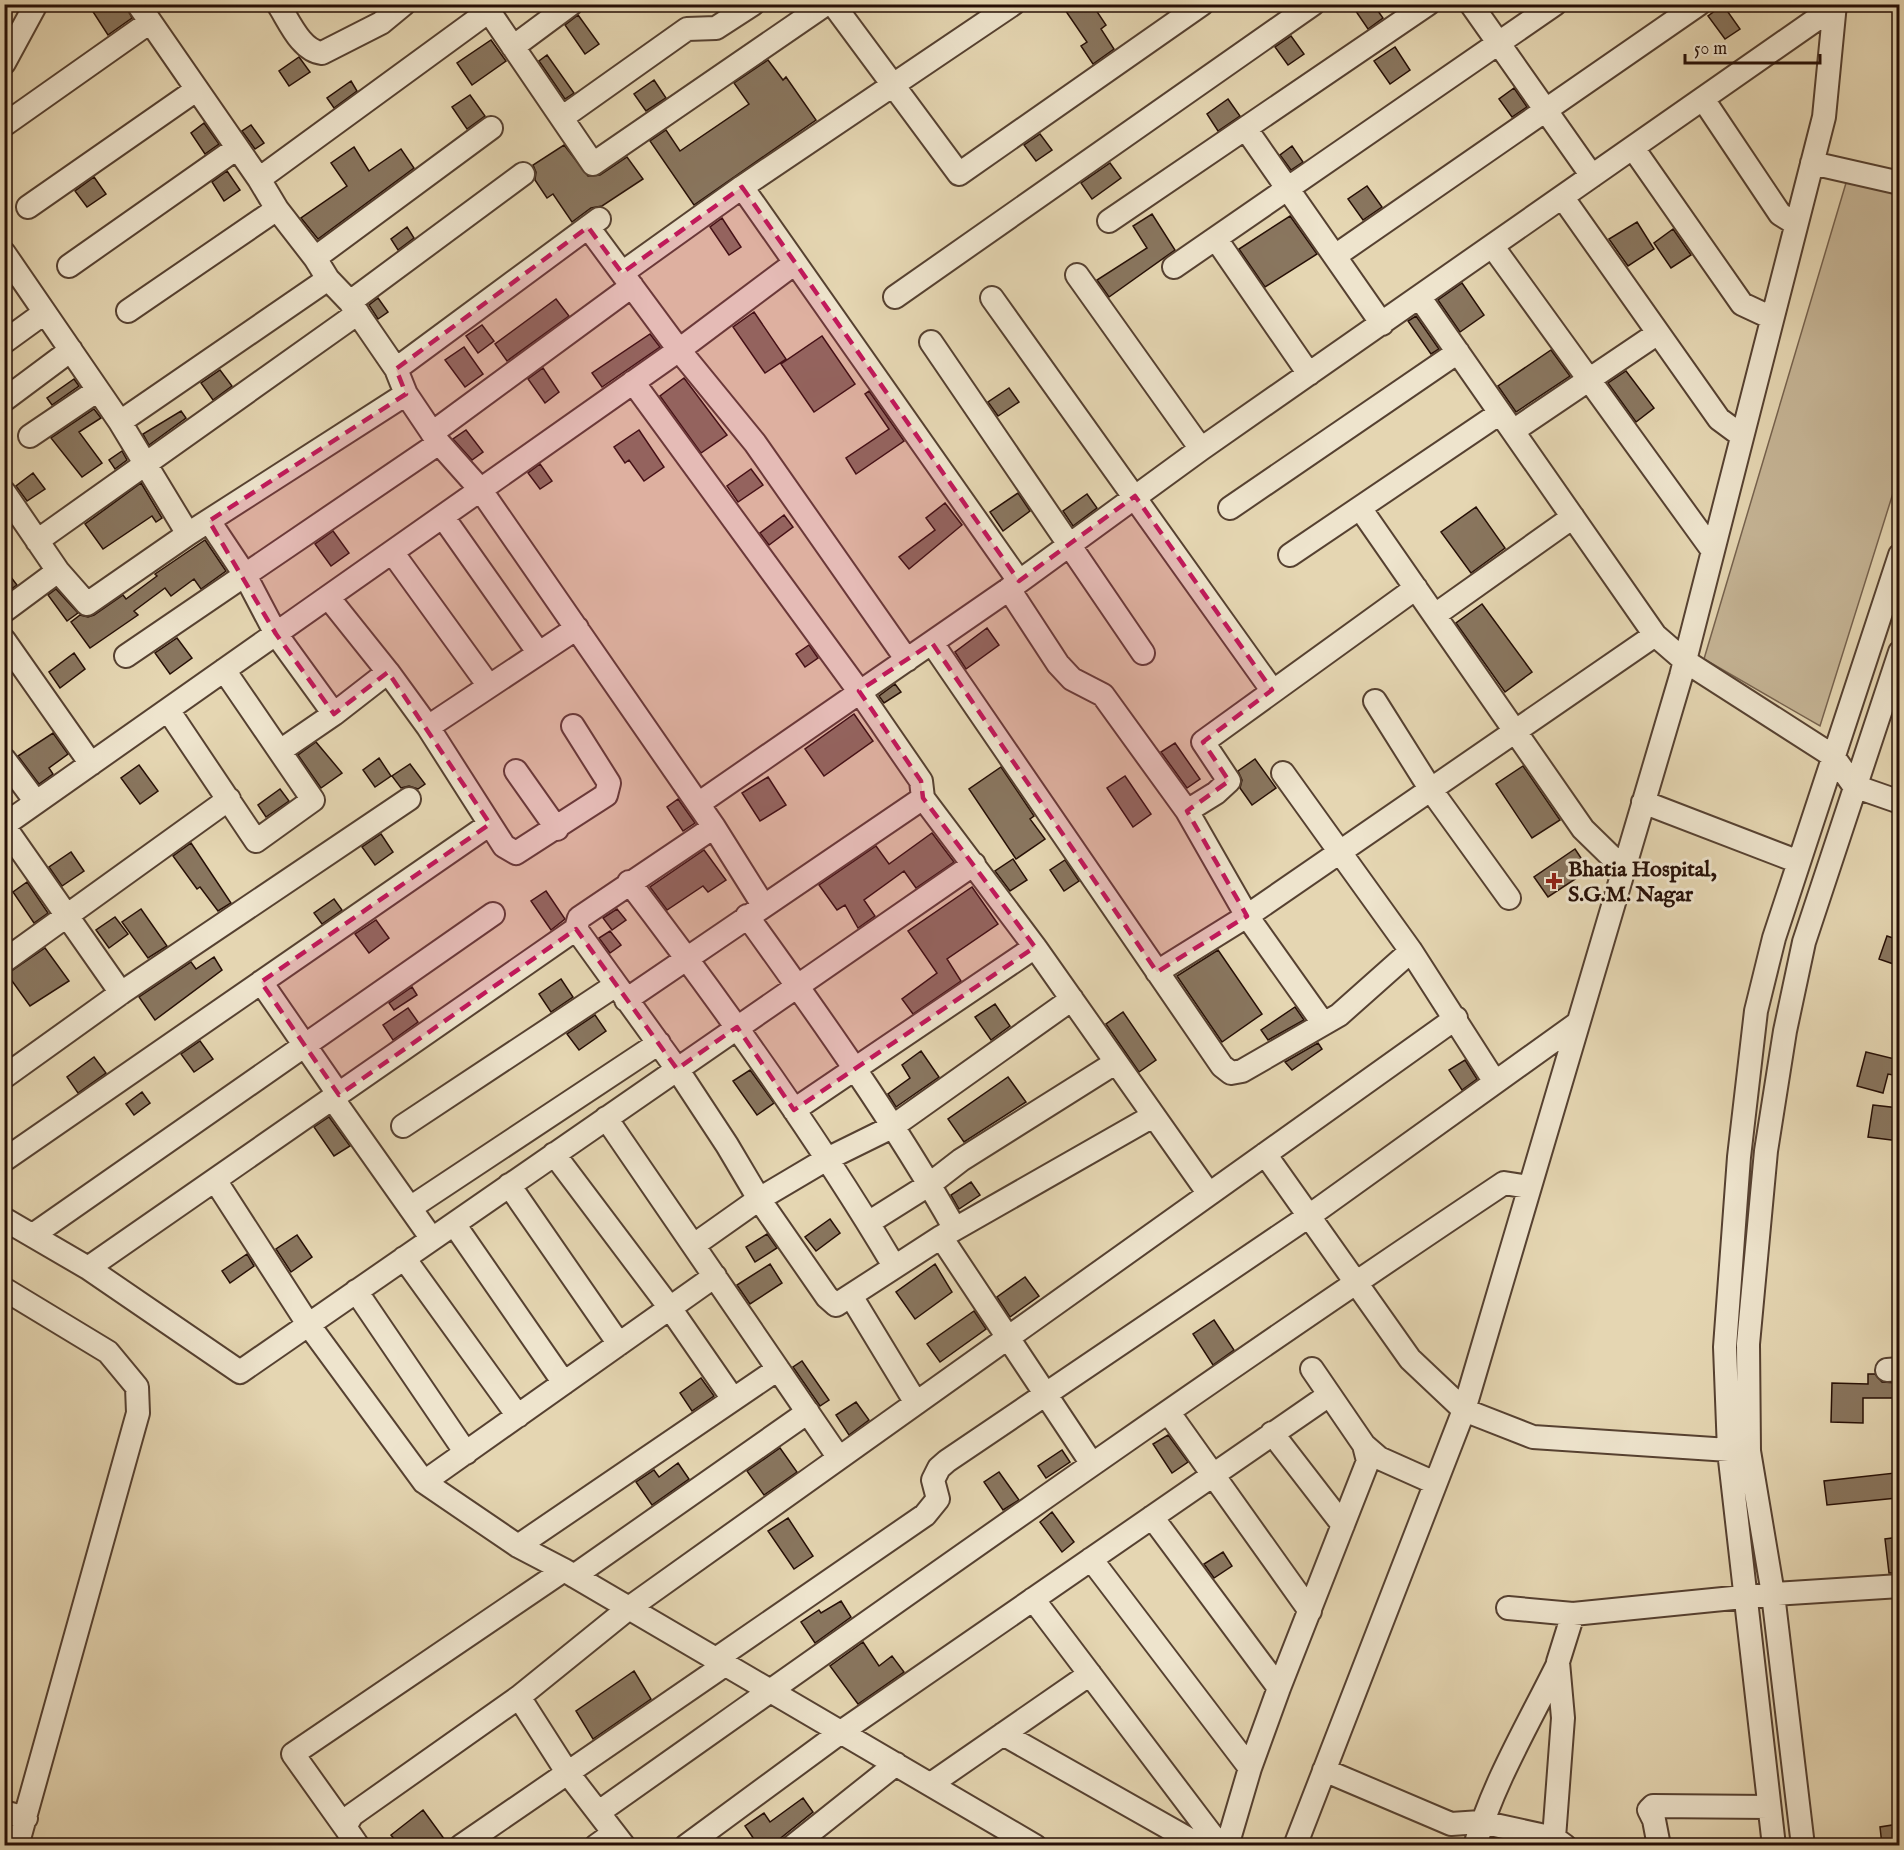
<svg xmlns="http://www.w3.org/2000/svg" width="1904" height="1850" font-family="'IM FELL English',serif">
<style>
.green{fill:#c5b495;stroke:#76624e;stroke-width:1.5}
.building{fill:#89765f;stroke:#260f06;stroke-width:1.5}
.lines{fill:none;stroke-linecap:round;stroke-linejoin:round}
.minor-casing{stroke:#564131;stroke-width:26}
.minor{stroke:#eee4cd;stroke-width:22}
.marked{fill:#c2185b;fill-opacity:0.2;stroke:#c2185b;stroke-width:4.5;stroke-dasharray:12 8;stroke-linejoin:round}
.poi-dot{fill:#8f2418;stroke:#eee4cd;stroke-width:2}
.labels{text-anchor:middle;stroke-width:6;stroke-linejoin:round;paint-order:stroke}
.poi-label{font-size:22px;font-weight:bold;fill:#260f06;stroke:#eee4cd;text-anchor:start}
</style>
<rect width="100%" height="100%" fill="#e5d6b2"/>
<filter id="stains"><feTurbulence type="fractalNoise" baseFrequency=".00333" numOctaves="4"/><feColorMatrix values="0 0 0 0 .2 0 0 0 0 .09 0 0 0 0 .02 0 0 0 .5 -.17"/></filter>
<radialGradient id="worn" r=".72"><stop offset=".6" stop-color="#630" stop-opacity="0"/><stop offset="1" stop-color="#630" stop-opacity=".3"/></radialGradient>
<path class="green" d="M1849 173 1899 186V474L1820 726 1704 659Z"/>
<path class="building" d="M88 4H125L132 18 108 35Z
M1061 4H1092L1106 25 1101 29 1114 49 1093 64 1081 46 1087 42Z
M1351 4H1373L1383 18 1368 29Z
M1723 5 1740 29 1725 39 1708 16Z
M578 15 599 44 585 54 565 25Z
M1291 36 1304 54 1288 65 1275 47Z
M491 40 506 61 472 85 457 63Z
M1395 47 1410 70 1390 84 1374 61Z
M547 55 574 93 565 99 539 61Z
M299 57 310 72 289 86 279 71Z
M768 60 783 80 786 77 816 120 694 205 650 141 666 130 680 151 749 104 734 83Z
M654 80 666 98 646 111 634 94Z
M351 81 357 91 334 108 327 98Z
M1514 88 1527 107 1512 117 1499 99Z
M470 95 485 116 467 129 452 107Z
M1228 99 1240 116 1218 131 1207 114Z
M204 123 219 144 205 154 191 133Z
M251 125 264 143 255 149 242 131Z
M1040 134 1052 150 1036 161 1024 145Z
M564 145 588 176 600 175 627 157 643 179 602 206 591 208 572 222 553 194 547 198 535 180 536 172 533 165Z
M1292 146 1303 162 1291 170 1280 155Z
M354 147 369 171 401 149 414 168 318 239 301 218 347 186 331 163Z
M1110 163 1121 178 1092 199 1081 183Z
M227 171 240 190 224 201 212 182Z
M94 177 106 194 87 207 75 191Z
M1367 186 1382 207 1363 220 1348 199Z
M1152 214 1175 250 1109 297 1097 280 1147 248 1133 226Z
M1290 216 1317 254 1265 287 1239 249Z
M722 218 741 247 729 255 710 227Z
M1637 222 1654 249 1628 266 1609 239Z
M407 227 414 238 398 250 391 239Z
M1673 229 1691 255 1671 268 1654 243Z
M1462 283 1484 315 1460 332 1438 300Z
M378 298 388 312 378 319 369 305Z
M556 299 569 316 507 361 495 344Z
M754 312 786 359 765 373 733 327Z
M1416 316 1439 349 1431 354 1408 321Z
M482 325 494 341 478 353 466 336Z
M650 334 660 347 602 387 592 373Z
M822 336 855 384 814 412 781 364Z
M464 347 483 374 465 387 445 360Z
M1551 350 1570 376 1516 412 1498 386Z
M543 368 559 392 545 403 528 379Z
M220 370 232 386 213 400 201 383Z
M1626 371 1654 408 1636 422 1608 383Z
M684 378 727 435 701 453 660 396Z
M74 379 79 386 52 405 47 398Z
M1009 388 1019 402 998 416 988 402Z
M869 391 904 441 856 474 846 458 889 429 865 394Z
M94 409 101 418 79 432 102 463 82 477 51 438Z
M181 411 186 418 149 445 143 434Z
M466 430 483 452 472 460 453 439Z
M639 430 664 467 644 481 629 460 625 463 614 447Z
M122 451 127 460 115 469 109 460Z
M540 464 552 481 540 489 528 473Z
M751 469 763 485 738 502 727 486Z
M33 473 45 489 27 501 16 486Z
M141 483 162 518 156 522 152 516 103 549 85 524Z
M1018 493 1030 511 1003 531 990 512Z
M1087 494 1097 508 1073 526 1063 511Z
M945 503 962 525 909 569 899 557 935 530 926 518Z
M1476 507 1505 548 1471 573 1441 532Z
M784 515 793 527 769 545 760 533Z
M333 531 349 553 331 566 315 544Z
M205 540 226 571 201 589 194 579 171 596 165 588 134 611 138 615 90 648 71 622 80 615 88 617 94 615 123 595 126 599 157 576 155 574Z
M4 568 17 585 4 594Z
M56 589 78 613 67 621 48 595Z
M1482 604 1532 672 1505 692 1456 623Z
M987 628 999 645 966 669 955 652Z
M177 638 192 658 170 674 155 653Z
M809 645 818 658 805 667 796 654Z
M74 653 85 669 60 688 49 672Z
M895 684 901 692 884 703 879 696Z
M854 714 873 741 824 776 805 749Z
M53 733 68 754 49 768 53 774 39 784 18 756Z
M316 742 342 773 321 788 298 755Z
M1175 743 1200 779 1187 788 1161 752Z
M379 758 391 776 375 787 363 770Z
M1255 759 1276 788 1252 805 1240 788 1242 780 1238 771Z
M410 764 425 784 418 789 409 786 401 788 392 776Z
M139 765 158 791 140 804 121 778Z
M1523 766 1560 820 1532 838 1496 784Z
M1001 767 1034 816 1030 819 1045 839 1016 859 969 789Z
M1125 776 1151 814 1133 827 1107 788Z
M768 777 786 805 760 821 742 793Z
M280 789 289 801 266 817 258 805Z
M678 799 695 823 683 831 667 807Z
M932 833 954 862 916 888 904 871 864 900 875 916 858 928 845 905 837 910 819 885 876 846 889 864Z
M381 834 393 852 375 865 362 847Z
M191 843 231 903 218 911 200 887 197 889 173 856Z
M1575 849 1589 870 1548 897 1534 877Z
M704 850 726 880 708 892 703 886 667 910 650 887Z
M71 852 84 871 62 886 49 867Z
M1013 859 1027 880 1010 891 995 871Z
M1065 860 1079 881 1064 891 1050 870Z
M27 882 48 913 34 923 13 892Z
M972 887 998 924 947 959 961 981 913 1014 902 999 937 973 908 931Z
M546 891 565 919 551 930 531 901Z
M334 899 342 910 322 924 314 913Z
M141 909 167 946 148 958 122 922Z
M617 909 626 920 612 930 603 918Z
M115 917 128 934 109 948 96 930Z
M376 920 389 938 369 953 355 934Z
M610 931 621 945 610 953 599 938Z
M1887 936 1899 940V966L1879 959Z
M45 948 69 981 30 1006 7 974Z
M1218 950 1262 1014 1222 1042 1177 976Z
M214 957 222 970 155 1020 139 997 191 962 196 969Z
M561 979 573 997 551 1012 539 994Z
M412 987 417 995 394 1010 389 1003Z
M995 1004 1010 1026 991 1040 975 1017Z
M1295 1007 1304 1020 1268 1040 1261 1030Z
M408 1008 418 1022 393 1040 383 1025Z
M1123 1012 1156 1060 1139 1072 1106 1024Z
M595 1015 606 1031 579 1050 567 1034Z
M200 1041 213 1059 194 1072 181 1054Z
M1318 1043 1322 1049 1292 1070 1285 1062Z
M921 1051 939 1077 896 1107 888 1094 910 1078 902 1065Z
M1866 1052 1899 1060V1076L1888 1074 1883 1093 1857 1086Z
M94 1057 106 1073 78 1093 67 1077Z
M1465 1060 1477 1079 1462 1090 1449 1070Z
M750 1070 774 1103 757 1115 733 1081Z
M1008 1077 1026 1102 964 1142 948 1119Z
M142 1092 150 1103 134 1115 126 1104Z
M1873 1105 1899 1108V1141L1868 1137Z
M329 1117 350 1146 334 1156 314 1127Z
M971 1182 980 1195 959 1209 951 1195Z
M830 1219 840 1233 816 1251 805 1237Z
M767 1234 777 1248 755 1262 746 1247Z
M297 1235 312 1257 291 1272 276 1249Z
M247 1254 254 1266 230 1283 222 1271Z
M770 1264 782 1283 750 1304 737 1285Z
M935 1264 952 1292 915 1319 896 1292Z
M1025 1277 1039 1296 1010 1317 997 1297Z
M974 1311 986 1329 940 1362 927 1344Z
M1214 1320 1234 1350 1213 1365 1193 1334Z
M802 1361 829 1400 820 1406 793 1367Z
M1868 1374H1875L1882 1382 1899 1383V1398H1863V1423L1831 1422 1832 1383 1868 1384Z
M701 1378 714 1396 692 1411 680 1393Z
M856 1402 869 1420 849 1435 836 1415Z
M1168 1435 1188 1462 1172 1473 1153 1444Z
M780 1448 797 1472 764 1495 747 1471Z
M1062 1450 1070 1462 1046 1478 1038 1466Z
M678 1463 689 1479 652 1505 636 1482 654 1470 659 1477Z
M999 1472 1019 1500 1003 1510 984 1482Z
M1895 1473 1897 1498 1827 1505 1824 1481Z
M1052 1512 1074 1542 1062 1552 1040 1522Z
M788 1518 813 1556 794 1569 768 1531Z
M1899 1537V1573H1889L1885 1539Z
M1223 1552 1232 1566 1214 1578 1204 1564Z
M841 1601 851 1617 815 1643 801 1622 819 1610 821 1613Z
M863 1642 879 1666 892 1656 904 1672 858 1704 830 1666Z
M634 1671 651 1699 593 1739 576 1711Z
M803 1798 813 1812 772 1845H758L745 1826 764 1813 770 1822Z
M423 1810 445 1840 437 1845H399L391 1835Z
M1899 1824V1845H1882L1880 1827Z"/>
<g class="lines">
<g class="minor-casing">
<path id="minor" d="M138 4 259 179
M278 4C289 21 301 51 322 53L381 23 404 4
M484 4 593 164 826 4
M833 4 959 174 1202 4
M1471 4 1592 176
M513 47 571 4
M4 63 36 4
M1703 99 1780 214 1796 224
M563 117 687 29 716 28 753 4
M4 125 150 22
M491 128 315 258 328 279 350 302 523 174
M1246 129 1382 324
M1633 148 1742 304 1772 318
M1812 163 1900 183
M742 187 1019 581
M1563 198 1719 419 1742 436
M28 207 196 90
M1109 221 1428 4
M588 227 679 350 755 443 907 660
M1216 239 1309 374
M1493 247 1713 551
M4 253 120 422 188 534
M1335 256 1699 4
M315 258 277 209 259 179 489 11
M69 266 237 148
M1174 267 1555 4
M622 273 742 187 1013 4
M1077 275 1201 449
M895 297 1313 4
M992 298 1272 690
M1420 298 1655 635 1685 661 1833 756 1854 786 1900 802
M350 302 396 369 406 394 439 443 480 489 714 827 763 905
M128 311 277 209
M4 342 44 313
M931 342 1143 653
M396 369 599 219
M633 382 859 691 921 781 923 798 1035 947 1209 1194
M4 400 71 350
M120 422 328 279
M1513 431 1658 333
M432 433 632 286
M30 436 98 390
M4 492 58 571 87 604 188 534 406 394
M1230 508 1458 352
M1360 508 1583 829 1624 869
M443 517 538 652
M209 521 245 575 276 634 334 714
M37 541 358 313
M392 552 489 686
M1290 555 1500 413
M1009 589 1058 664 1072 679 1103 695 1187 811 1247 916 1323 1023
M328 597 388 672 428 727 504 846 516 853 606 795 609 783 573 726
M4 611 58 571
M1435 615 1573 517
M4 640 91 764
M932 643 1222 1066 1231 1073 1242 1071 1339 1015 1411 951 1495 1082
M126 656 439 443
M1375 701 1431 790 1509 898
M168 710 256 841 313 800 224 670
M428 727 577 628
M280 751 334 714 388 672
M4 759 36 802
M516 771 557 829
M1283 773 1411 951
M1643 802 1799 862
M698 804 1009 589 1201 449 1834 7
M1187 811 1216 793 1229 781 1203 742 1416 588
M4 825 679 350 795 263
M4 826 121 993
M714 827 579 918 576 929 677 1069 727 1145 759 1199 827 1297 836 1305 941 1237 1153 1116
M629 882C723 1005 815 1133 894 1266
M747 916C820 1017 894 1121 955 1229
M4 961 229 799
M1157 972 1247 916 1655 635
M261 982 339 1095
M626 1000 923 798
M4 1077 121 993 409 799
M333 1099 432 1239
M794 1110 1035 947
M606 1118 839 1458
M403 1126 616 985
M554 1154 670 1308 733 1399
M1265 1154 1410 1359 1464 1410 1533 1437 1744 1451
M4 1160 490 824
M215 1180 308 1324 424 1482 518 1546 564 1570 1035 1846
M509 1185 619 1344
M410 1208 659 1043
M4 1219 88 1268 240 1372 974 864
M868 1223 930 1184 961 1160 1115 1063
M454 1224 564 1383
M33 1235 493 914
M941 1237 1092 1464
M694 1245 759 1199 825 1160 892 1127 1072 999
M404 1258 518 1416
M88 1268 576 929
M4 1289 108 1352 137 1387 138 1413 17 1846
M356 1291 466 1453
M851 1296 916 1403
M1887 1370 1900 1369
M1169 1413 1310 1611
M1272 1433 1343 1525
M1364 1445 1379 1458 1435 1483
M424 1482 715 1276
M1152 1517 1279 1688
M518 1546 778 1369
M1091 1559 1250 1768
M574 1576 808 1412
M1033 1599 1220 1846
M1508 1608 1573 1614 1773 1594 1900 1586
M716 1659 925 1515 938 1499 933 1480 939 1468 947 1461 1309 1216 1578 1023
M519 1697 567 1772 624 1846
M1003 1734 1201 1846
M1324 1770 1451 1824 1481 1822 1554 1838 1565 1846
M931 1784 1090 1674
M4 1812 26 1818
M599 1812C899 1600 1198 1387 1504 1183L1529 1187
M345 1827 293 1754 564 1570
M1554 1838 1563 1718 1558 1662 1573 1614
M358 1846 345 1827 352 1815 519 1697 629 1608 1456 1018
M461 1846 726 1664
M596 1846 614 1833
M686 1846 841 1732 1329 1395
M793 1846 896 1764
M1227 1846 1250 1768 1279 1688 1368 1461 1364 1445 1312 1369
M1295 1846 1464 1410 1681 676 1824 117 1835 4
M1475 1846C1493 1783 1529 1723 1558 1664
M1659 1846 1654 1820 1649 1810 1653 1806 1769 1807
M1774 1846 1729 1451 1725 1347 1739 1157 1756 1011 1774 938 1900 555
M1803 1846 1773 1594 1749 1451 1748 1344 1766 1151 1785 1031 1804 942 1900 652"/>
</g>
<use href="#minor" class="minor"/>
</g>
<path class="marked" d="M742 187 1019 581 1135 496 1272 690 1203 742 1229 781 1187 811 1247 916 1157 972 932 643 859 691 921 781 923 798 1035 947 794 1110 737 1027 677 1069 576 929 339 1095 261 982 490 824 388 672 334 714 276 634 209 521 406 394 396 369 588 227 622 273Z"/>
<path class="poi-dot" d="M1551 872h6v6h6v6h-6v6h-6v-6h-6v-6h6z"/>
<g class="labels">
<g class="poi-label">
<text x="1568" y="876">Bhatia Hospital,<tspan x="1568" dy="25">S.G.M. Nagar</tspan></text>
</g>
</g>
<rect width="1904" height="1850" fill="none" stroke="#e5d6b2" stroke-width="24"/>
<rect x="6" y="6" width="1892" height="1838" fill="none" stroke="#260f06" stroke-width="3"/>
<rect x="12" y="12" width="1880" height="1826" fill="none" stroke="#260f06" stroke-width="1.5"/>
<path d="M1685 54v9h135v-9" fill="none" stroke="#260f06" stroke-width="3"/>
<text x="1694" y="54" font-size="18" fill="#260f06" stroke="#eee4cd" stroke-width="4.5" paint-order="stroke">50 m</text>
<rect width="100%" height="100%" filter="url(#stains)"/>
<rect width="100%" height="100%" fill="url(#worn)"/>
</svg>
